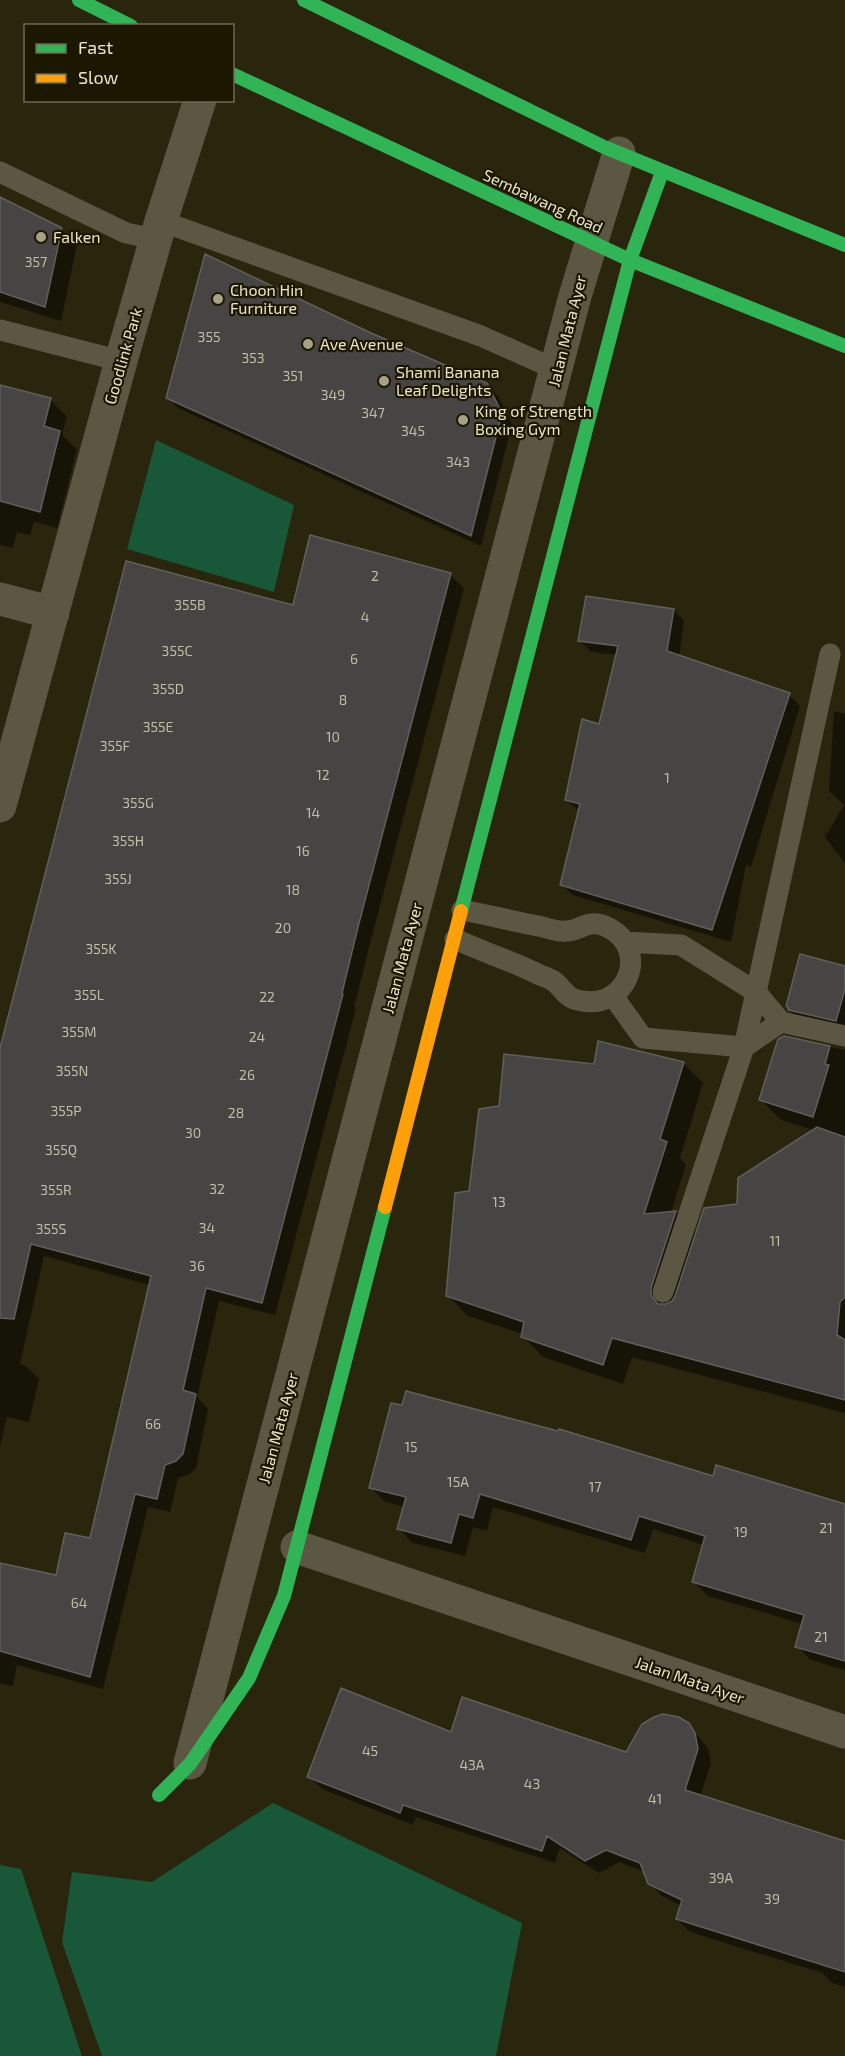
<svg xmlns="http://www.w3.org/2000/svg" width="845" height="2056" font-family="'Exo 2',sans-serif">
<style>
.green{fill:#185737}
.shadow{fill:#0007}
.building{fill:#464543;stroke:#5f5f5d;stroke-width:1.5}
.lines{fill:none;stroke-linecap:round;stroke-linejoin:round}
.lane{stroke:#5b5743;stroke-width:21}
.street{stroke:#5b5743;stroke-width:33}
.fast{stroke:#30b455;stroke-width:14}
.slow{stroke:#ff9f0a;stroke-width:14}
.poi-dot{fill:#a7a286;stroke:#1c1701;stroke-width:2}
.labels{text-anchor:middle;stroke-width:4.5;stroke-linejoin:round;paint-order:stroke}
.number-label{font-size:14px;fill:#c1bda6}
.street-label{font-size:16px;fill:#eae5c7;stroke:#1c1701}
.poi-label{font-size:16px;fill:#eae5c7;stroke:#1c1701;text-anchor:start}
</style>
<rect width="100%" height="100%" fill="#2a260d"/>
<path class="green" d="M156 440 294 505 274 592 127 549Z
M273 1803 522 1923 496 2056H102L62 1942 72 1872 152 1882Z
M0 1865 21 1869 82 2056H0Z"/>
<path class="shadow" d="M0 199 61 229 77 245 61 321 0 302Z
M410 352 486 385 498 396 512 424 481 546 178 408 167 397Z
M0 387 50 399 67 417 62 435 77 449 57 528 34 522 30 535 17 532 13 548 0 545Z
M450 575 464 588 371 940 354 1007 356 1008 275 1315 219 1301 197 1397 208 1409 196 1468 190 1474 178 1478 170 1512 148 1507 103 1689 17 1665 13 1686 0 1684V1564L57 1577 91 1540 150 1285 44 1256 20 1364 26 1366 39 1379 29 1422 7 1417 0 1447V1053L294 607Z
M674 610 684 621 679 657 789 695 800 706 751 867 746 865 731 942 573 895 562 885 580 811 566 800 600 726 617 655 591 652 580 641Z
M834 711 845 714V863L825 837 844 805 829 791Z
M845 968V1038L810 1030 790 1010Z
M784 1037 845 1050V1413L632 1357 623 1384 543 1357 523 1336V1334L468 1316 448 1296 470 1192 501 1108 595 1066 683 1063 703 1083 680 1158 686 1164 671 1213 676 1212 697 1234 738 1206 813 1130 781 1120 761 1100Z
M714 1478 845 1505V1670L811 1660 797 1646 803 1624 708 1596 694 1582 704 1545 653 1529 645 1553 493 1507 487 1531 473 1527 465 1556 413 1543 399 1529 405 1507 384 1501 370 1487Z
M688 1725 708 1748 711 1763 700 1797 845 1843V1987L832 1983 822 1973 690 1932 677 1919 682 1906 662 1896 649 1883 645 1872 619 1862 599 1873 560 1848 555 1863 416 1817 413 1825 322 1789 309 1776 451 1734 627 1753Z"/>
<path class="building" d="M0 197 62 228 45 307 0 292Z
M205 254 371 333 487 383 502 413 471 536 166 398Z
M0 385 51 398 44 426 60 431 40 512 0 501Z
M310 535 451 573 358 927 342 993 343 994 262 1303 206 1288 183 1390 196 1394 183 1454 176 1461 165 1465 157 1499 135 1494 90 1677 0 1651V1563L56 1575 65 1533 90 1538 151 1276 31 1244 14 1319 0 1318V1048L126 561 293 605Z
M586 596 674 609 667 651 790 693 712 930 560 885 580 804 565 800 582 719 599 724 618 646 578 641Z
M800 954 845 966V989L836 1021 788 1010V1007L786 1006Z
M784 1036 830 1046 825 1064 829 1065 813 1117 759 1100 778 1039Z
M598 1041 684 1062 660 1139 667 1142 644 1214 676 1211 651 1288V1295L658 1304H666L672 1301 675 1296 704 1208 737 1204 738 1178 817 1127 845 1137V1297L840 1302 837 1335 845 1340V1400L612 1338 603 1365 521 1337 524 1322 446 1296 455 1193 469 1191 479 1109 499 1106 504 1054 594 1064Z
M406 1391 558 1431 559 1429 713 1476 716 1465 845 1504V1661L795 1647 804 1615 692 1582 705 1536 639 1516 631 1540 480 1494 473 1518 459 1514 451 1543 397 1529 406 1497 369 1488 391 1403 402 1405Z
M341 1688 451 1732 462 1697 626 1752 642 1724 654 1717 663 1714 679 1717 689 1723 695 1733 698 1749 685 1790 845 1841V1972L676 1919 682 1900 648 1884 640 1863 606 1850 585 1861 547 1836 542 1851 403 1805 400 1813 307 1777Z"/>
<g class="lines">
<path class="lane" d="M0 172 126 233 156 239
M161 221 481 336 557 370
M0 330 121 361
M455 939C483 952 512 961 540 975 545 977 552 979 556 983 563 989 567 998 577 1000 627 1013 651 950 609 928 588 917 582 931 566 931 558 932 550 929 543 927 516 922 489 915 462 910
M625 942 681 945 756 992 781 1022 845 1036
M613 996 643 1038 744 1047 781 1022
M663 1292 744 1047 830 654"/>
<path class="street" d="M0 599 53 613
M0 806 121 361 161 221 200 100
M297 1547 845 1732
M190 1763 575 296 619 153"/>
<path class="fast" d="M79 0 131 26
M304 0 604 147 845 245
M232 74 630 260 845 346
M461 911 630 260 662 172
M159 1795 190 1764 249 1678 284 1596 385 1207"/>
<path class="slow" d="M385 1207 461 911"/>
</g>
<g class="poi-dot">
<circle cx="41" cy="237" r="6"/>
<circle cx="218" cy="299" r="6"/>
<circle cx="308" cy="344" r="6"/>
<circle cx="384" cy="381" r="6"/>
<circle cx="463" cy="420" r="6"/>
</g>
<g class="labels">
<g class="number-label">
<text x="36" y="267">357</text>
<text x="209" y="342">355</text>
<text x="253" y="363">353</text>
<text x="293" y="381">351</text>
<text x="333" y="400">349</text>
<text x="373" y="418">347</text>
<text x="413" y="436">345</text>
<text x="458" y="467">343</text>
<text x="375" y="581">2</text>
<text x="190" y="610">355B</text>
<text x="365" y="622">4</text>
<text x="177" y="656">355C</text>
<text x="354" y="664">6</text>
<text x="168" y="694">355D</text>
<text x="343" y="705">8</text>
<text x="158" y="732">355E</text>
<text x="333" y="742">10</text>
<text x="115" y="751">355F</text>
<text x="323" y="780">12</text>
<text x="667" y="783">1</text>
<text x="138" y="808">355G</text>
<text x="313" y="818">14</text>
<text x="128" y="846">355H</text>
<text x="303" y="856">16</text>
<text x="118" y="884">355J</text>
<text x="293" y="895">18</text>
<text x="283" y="933">20</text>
<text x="101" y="954">355K</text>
<text x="89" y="1000">355L</text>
<text x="267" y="1002">22</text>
<text x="79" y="1037">355M</text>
<text x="257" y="1042">24</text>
<text x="72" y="1076">355N</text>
<text x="247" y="1080">26</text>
<text x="66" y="1116">355P</text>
<text x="236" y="1118">28</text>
<text x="193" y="1138">30</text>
<text x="61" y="1155">355Q</text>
<text x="217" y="1194">32</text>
<text x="56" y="1195">355R</text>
<text x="499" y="1207">13</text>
<text x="207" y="1233">34</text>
<text x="51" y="1234">355S</text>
<text x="775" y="1246">11</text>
<text x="197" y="1271">36</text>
<text x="153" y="1429">66</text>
<text x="411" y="1452">15</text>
<text x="458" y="1487">15A</text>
<text x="595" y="1492">17</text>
<text x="826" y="1533">21</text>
<text x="741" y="1537">19</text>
<text x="79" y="1608">64</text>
<text x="821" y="1642">21</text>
<text x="370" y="1756">45</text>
<text x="472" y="1770">43A</text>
<text x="532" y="1789">43</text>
<text x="655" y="1804">41</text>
<text x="721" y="1883">39A</text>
<text x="772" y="1904">39</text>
</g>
<g class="street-label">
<text transform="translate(543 201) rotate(25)" y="6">Sembawang Road</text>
<text transform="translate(567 331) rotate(-76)" y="6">Jalan Mata Ayer</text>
<text transform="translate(123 356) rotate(-74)" y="6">Goodlink Park</text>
<text transform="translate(402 958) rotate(-75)" y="6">Jalan Mata Ayer</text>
<text transform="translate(278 1428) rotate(-75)" y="6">Jalan Mata Ayer</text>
<text transform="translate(690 1680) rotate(19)" y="6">Jalan Mata Ayer</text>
</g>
<g class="poi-label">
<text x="53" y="243">Falken</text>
<text x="230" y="296">Choon Hin<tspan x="230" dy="18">Furniture</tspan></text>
<text x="320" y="350">Ave Avenue</text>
<text x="396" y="378">Shami Banana<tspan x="396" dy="18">Leaf Delights</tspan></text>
<text x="475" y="417">King of Strength<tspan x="475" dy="18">Boxing Gym</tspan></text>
</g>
</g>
<rect x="24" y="24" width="210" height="78" fill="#1c1701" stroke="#6e6950" stroke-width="1.5"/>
<rect x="36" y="44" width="30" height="9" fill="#30b455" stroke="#6e6950" stroke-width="1.5"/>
<text x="78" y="54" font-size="18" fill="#eae5c7">Fast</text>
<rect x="36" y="74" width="30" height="9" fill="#ff9f0a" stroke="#6e6950" stroke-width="1.5"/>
<text x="78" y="84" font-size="18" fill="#eae5c7">Slow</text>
</svg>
